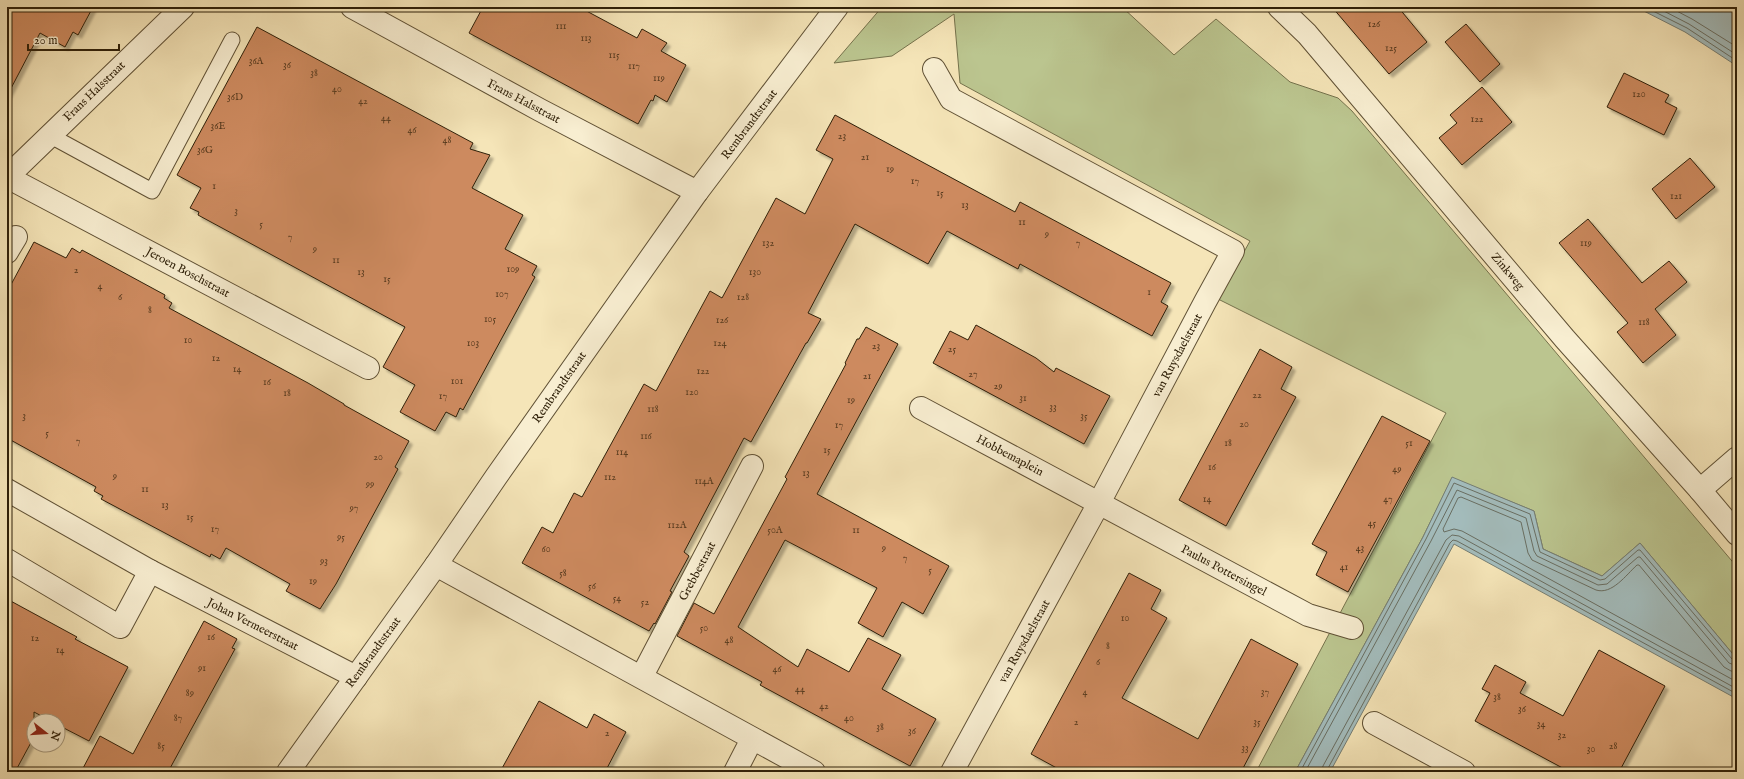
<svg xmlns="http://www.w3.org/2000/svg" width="1744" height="779" font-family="'IM FELL English',serif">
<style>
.green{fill:#bbc58f;stroke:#75724c}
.water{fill:#a3bcbc;stroke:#757e74}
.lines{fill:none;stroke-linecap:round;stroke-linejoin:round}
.shore{stroke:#696e62;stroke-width:1}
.building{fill:#cd8a5e;stroke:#2f2009;filter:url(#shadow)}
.service-casing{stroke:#605135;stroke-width:17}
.pedestrian-casing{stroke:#605135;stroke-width:24}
.minor-casing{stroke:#605135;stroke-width:24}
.tertiary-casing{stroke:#605135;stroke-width:24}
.service{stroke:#f8eed1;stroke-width:15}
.pedestrian{stroke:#f8eed1;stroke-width:22}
.minor{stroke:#f8eed1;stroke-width:22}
.tertiary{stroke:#f8eed1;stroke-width:22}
.labels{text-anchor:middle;stroke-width:3.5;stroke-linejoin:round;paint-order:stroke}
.number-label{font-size:10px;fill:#563a1e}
.street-label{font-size:12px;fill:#2f2009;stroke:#f8eed1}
</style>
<defs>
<filter id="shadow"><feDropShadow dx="3.5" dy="3.5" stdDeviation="1" flood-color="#0004"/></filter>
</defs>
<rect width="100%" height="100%" fill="#f5e5b8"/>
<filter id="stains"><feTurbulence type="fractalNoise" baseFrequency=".005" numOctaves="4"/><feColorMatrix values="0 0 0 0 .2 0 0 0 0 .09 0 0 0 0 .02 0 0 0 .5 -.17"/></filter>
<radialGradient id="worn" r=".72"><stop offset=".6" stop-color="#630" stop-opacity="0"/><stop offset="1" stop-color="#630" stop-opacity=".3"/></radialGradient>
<path class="green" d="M882 7H1122L1174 55 1216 19 1290 82 1338 98 1352 111 1737 567V659L1640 543 1602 576 1543 549 1534 511 1452 478 1423 537 1295 772H1256L1446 413 1218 299 1250 241 960 83 954 14 892 56 834 63Z"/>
<path class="water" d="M1636 7H1737V66L1685 32Z
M1452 477 1534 511 1543 549 1602 576 1640 543 1737 659V699L1454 544 1330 772H1295L1423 537Z"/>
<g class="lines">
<path class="shore" d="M1645 7 1687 28 1737 61
M1656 7 1689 24 1737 55
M1669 7 1692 19 1737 47
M1737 672 1731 671 1724 667 1639 565H1637C1626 575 1612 595 1596 590L1532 560 1528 553 1521 522 1461 497 1458 498 1443 529 1444 532 1454 529 1462 531 1737 682
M1300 772 1426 539 1454 483 1530 514 1540 552 1600 580 1605 579 1638 550H1640L1732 659 1737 661
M1305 772 1431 541 1457 490 1526 518 1534 551 1537 556 1598 585 1607 584 1638 557H1640L1729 663 1737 666
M1321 772 1323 766 1446 540 1452 535 1459 536 1737 689
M1326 772 1450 543 1453 540 1457 541 1737 694"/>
</g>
<path class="building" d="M7 7H93L78 35 73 32 65 47 40 33 7 96Z
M483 7H579L637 38 642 29 667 43 661 51 686 65 667 102 655 95 653 101 651 100 638 124 469 33Z
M1332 7H1398L1427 42 1389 74Z
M1466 24 1500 64 1480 82 1445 42Z
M257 27 473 143 470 149 490 155 472 188 523 215 505 249 537 266 532 275 535 277 463 410 460 408 456 417 446 412 435 431 400 412 415 385 383 367 405 327 198 215 199 212 190 208 201 188 177 175Z
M1624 73 1669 95 1665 102 1677 108 1664 135 1607 107Z
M1482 87 1512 122 1462 165 1439 138 1457 123 1450 115Z
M835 115 1015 212 1020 202 1171 283 1161 302 1168 306 1152 336 1020 264 1018 269 947 231 928 264 855 224 808 313 821 319 807 343H806L751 442 744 438 684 552 689 556 670 591 672 592 655 624 654 623 649 631 522 563 542 527 553 533 574 493 582 497 644 384 656 391 710 291 722 298 776 198 805 214 833 159 816 150Z
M1690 158 1715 187 1676 219 1652 189Z
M1588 219 1642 283 1669 261 1687 282 1655 309 1676 335 1643 363 1617 332 1628 323 1559 243Z
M34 242 66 258 72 248 80 253 82 250 165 295 164 298 172 303 169 308 308 383 344 404V405L409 441 395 467 398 469 336 584 320 609 286 591 290 584 226 548 220 559 211 554 210 557 101 499 103 496 94 491 96 487 7 438V292Z
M976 325 1036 358 1054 372 1056 368 1110 396 1084 444 933 363 950 331 968 340Z
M866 327 898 344 817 494 949 566 923 614 902 602 883 637 858 623 877 588 785 540 738 627 798 667 807 649 849 672 868 638 901 655 882 689 936 719 910 766 760 685 762 682 677 636 694 603 714 614 787 479 785 477 846 364 845 363 857 339H859Z
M1260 349 1292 367 1281 389 1296 397 1226 526 1179 500Z
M1382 416 1430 441 1348 592 1316 575 1327 552 1312 544Z
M1129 573 1161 590 1151 609 1167 618 1122 698 1198 739 1251 639 1298 664 1241 772H1064L1031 754Z
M7 599 77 637 75 639 128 667 89 741 58 725V721H51L34 712V737L15 772H7Z
M204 621 237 639 232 648 235 649 168 772H81L100 736 133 754Z
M1599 650 1665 686 1619 772H1570L1475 721 1490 693 1482 689 1495 665 1526 682 1520 693 1563 716Z
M539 701 587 728 594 714 626 732 605 772H500Z"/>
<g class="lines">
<g class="service-casing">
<path id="service" d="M49 135 152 191 232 40"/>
</g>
<g class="pedestrian-casing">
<path id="pedestrian" d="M7 177 368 368
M150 571 356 677"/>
</g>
<g class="minor-casing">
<path id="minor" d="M352 7 540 110 697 192
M934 69 951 99 1233 251 1205 302 1099 503 952 772
M7 177 183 7
M7 252 16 237
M921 408 1308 615 1352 628
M7 490 150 571 120 627 7 560
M1700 490 1737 458
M436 565 814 772
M642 676 752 466
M1374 723 1464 772
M735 772 752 739"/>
</g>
<g class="tertiary-casing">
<path id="tertiary" d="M1279 7 1307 34 1565 339 1700 490 1737 534
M288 772 436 565 496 477 697 192 837 7"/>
</g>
<use href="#service" class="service"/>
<use href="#pedestrian" class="pedestrian"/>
<use href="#minor" class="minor"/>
<use href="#tertiary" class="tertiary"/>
</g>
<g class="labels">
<g class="number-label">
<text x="1374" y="27">126</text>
<text x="561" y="29">111</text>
<text x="586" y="41">113</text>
<text x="1391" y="51">125</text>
<text x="614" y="58">115</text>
<text x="256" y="64">36A</text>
<text x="287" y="68">36</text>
<text x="634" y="69">117</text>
<text x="314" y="76">38</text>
<text x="659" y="81">119</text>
<text x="337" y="92">40</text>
<text x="1639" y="97">120</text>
<text x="235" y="100">36D</text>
<text x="363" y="104">42</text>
<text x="386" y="121">44</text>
<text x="1477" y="122">122</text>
<text x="218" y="129">36E</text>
<text x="412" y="133">46</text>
<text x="842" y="139">23</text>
<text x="447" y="143">48</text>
<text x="205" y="153">36G</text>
<text x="865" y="160">21</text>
<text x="890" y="172">19</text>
<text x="915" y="184">17</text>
<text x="214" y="189">1</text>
<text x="940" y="196">15</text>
<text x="1676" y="199">121</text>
<text x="965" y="208">13</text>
<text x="236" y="214">3</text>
<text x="1022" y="225">11</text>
<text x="261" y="227">5</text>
<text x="1047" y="237">9</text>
<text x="290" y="240">7</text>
<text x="768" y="246">132</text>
<text x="1078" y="246">7</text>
<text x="1586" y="246">119</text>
<text x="315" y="252">9</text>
<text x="336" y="263">11</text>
<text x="513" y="272">109</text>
<text x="76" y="273">2</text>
<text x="361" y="275">13</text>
<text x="755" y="275">130</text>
<text x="387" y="282">15</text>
<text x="100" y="289">4</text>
<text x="1149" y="295">1</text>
<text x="502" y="297">107</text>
<text x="120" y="300">6</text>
<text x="743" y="300">128</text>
<text x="150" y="313">8</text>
<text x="490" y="322">105</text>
<text x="722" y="323">126</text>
<text x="1644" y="325">118</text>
<text x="188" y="343">10</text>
<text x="473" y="346">103</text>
<text x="720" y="346">124</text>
<text x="876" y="349">23</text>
<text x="952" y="352">25</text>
<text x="216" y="361">12</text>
<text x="237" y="372">14</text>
<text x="703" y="374">122</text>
<text x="973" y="377">27</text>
<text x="867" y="379">21</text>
<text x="457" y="384">101</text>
<text x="267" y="385">16</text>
<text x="998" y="389">29</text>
<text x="692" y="395">120</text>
<text x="287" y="396">18</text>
<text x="1257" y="398">22</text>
<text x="443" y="399">17</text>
<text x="1023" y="401">31</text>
<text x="851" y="403">19</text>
<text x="1053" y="410">33</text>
<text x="653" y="412">118</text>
<text x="24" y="419">3</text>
<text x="1084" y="419">35</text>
<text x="1244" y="427">20</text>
<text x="839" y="428">17</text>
<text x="47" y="436">5</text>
<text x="646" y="439">116</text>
<text x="78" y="444">7</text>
<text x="1228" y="446">18</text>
<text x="1409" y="446">51</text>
<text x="827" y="453">15</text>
<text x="622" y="455">114</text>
<text x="378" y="460">20</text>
<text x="1212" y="470">16</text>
<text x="1397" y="472">49</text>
<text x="806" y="476">13</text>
<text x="115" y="479">9</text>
<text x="610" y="480">112</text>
<text x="704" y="484">114A</text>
<text x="370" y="487">99</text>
<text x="145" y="492">11</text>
<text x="1207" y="502">14</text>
<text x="1388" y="502">47</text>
<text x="165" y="508">13</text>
<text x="354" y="511">97</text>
<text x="190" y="520">15</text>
<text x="1372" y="526">45</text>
<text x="677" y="528">112A</text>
<text x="215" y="532">17</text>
<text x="775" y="533">50A</text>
<text x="856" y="533">11</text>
<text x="341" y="540">95</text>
<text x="884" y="551">9</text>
<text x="1360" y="551">43</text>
<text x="546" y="552">60</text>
<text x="905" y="561">7</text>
<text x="324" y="564">93</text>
<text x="1344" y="570">41</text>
<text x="930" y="573">5</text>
<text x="563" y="576">58</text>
<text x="313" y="584">19</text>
<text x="592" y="589">56</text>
<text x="617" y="601">54</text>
<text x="645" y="605">52</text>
<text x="1125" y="621">10</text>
<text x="704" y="631">50</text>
<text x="211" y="640">16</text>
<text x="35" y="641">12</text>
<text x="729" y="643">48</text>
<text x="1108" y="649">8</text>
<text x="60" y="653">14</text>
<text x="1098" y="665">6</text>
<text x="202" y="671">91</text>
<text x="777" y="672">46</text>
<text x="800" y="692">44</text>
<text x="1085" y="695">4</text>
<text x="1265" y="695">37</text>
<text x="190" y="696">89</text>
<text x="1497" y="700">38</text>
<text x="824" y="709">42</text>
<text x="1522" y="712">36</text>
<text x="178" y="721">87</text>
<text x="849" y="721">40</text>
<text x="1076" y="725">2</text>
<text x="1257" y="725">35</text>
<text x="1541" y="727">34</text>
<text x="880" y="730">38</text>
<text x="912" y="734">36</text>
<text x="607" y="736">2</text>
<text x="1562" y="738">32</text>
<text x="161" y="749">85</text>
<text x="1613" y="749">28</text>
<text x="1245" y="751">33</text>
<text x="1591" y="752">30</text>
</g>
<g class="street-label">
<text transform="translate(94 91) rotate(-44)" y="4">Frans Halsstraat</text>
<text transform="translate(524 101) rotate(28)" y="4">Frans Halsstraat</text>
<text transform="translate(749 124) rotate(-53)" y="4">Rembrandtstraat</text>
<text transform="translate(1508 271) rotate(50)" y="4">Zinkweg</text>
<text transform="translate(188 272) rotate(28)" y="4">Jeroen Boschstraat</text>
<text transform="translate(1177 355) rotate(-62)" y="4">van Ruysdaelstraat</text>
<text transform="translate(559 387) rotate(-55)" y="4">Rembrandtstraat</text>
<text transform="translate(1010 455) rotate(28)" y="4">Hobbemaplein</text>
<text transform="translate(1224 570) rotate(28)" y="4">Paulus Pottersingel</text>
<text transform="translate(697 571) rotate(-62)" y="4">Grebbestraat</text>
<text transform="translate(253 624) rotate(27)" y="4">Johan Vermeerstraat</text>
<text transform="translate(1024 641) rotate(-61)" y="4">van Ruysdaelstraat</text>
<text transform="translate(373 652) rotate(-54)" y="4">Rembrandtstraat</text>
</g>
</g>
<rect width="1744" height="779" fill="none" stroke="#f5e5b8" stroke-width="24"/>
<rect x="8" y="8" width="1728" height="763" fill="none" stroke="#2f2009" stroke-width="2"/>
<rect x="12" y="12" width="1720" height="755" fill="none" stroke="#2f2009"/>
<g transform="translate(46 733) rotate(107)"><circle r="19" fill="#f8eed1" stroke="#a89c81"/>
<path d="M0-3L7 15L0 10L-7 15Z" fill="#8f2418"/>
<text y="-6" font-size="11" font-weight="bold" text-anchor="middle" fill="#2f2009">N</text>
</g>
<path d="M28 44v6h91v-6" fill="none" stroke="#2f2009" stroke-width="2"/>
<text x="34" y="44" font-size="12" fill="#2f2009" stroke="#f8eed1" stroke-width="3" paint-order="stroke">20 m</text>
<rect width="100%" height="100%" filter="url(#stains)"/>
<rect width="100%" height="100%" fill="url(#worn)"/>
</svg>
